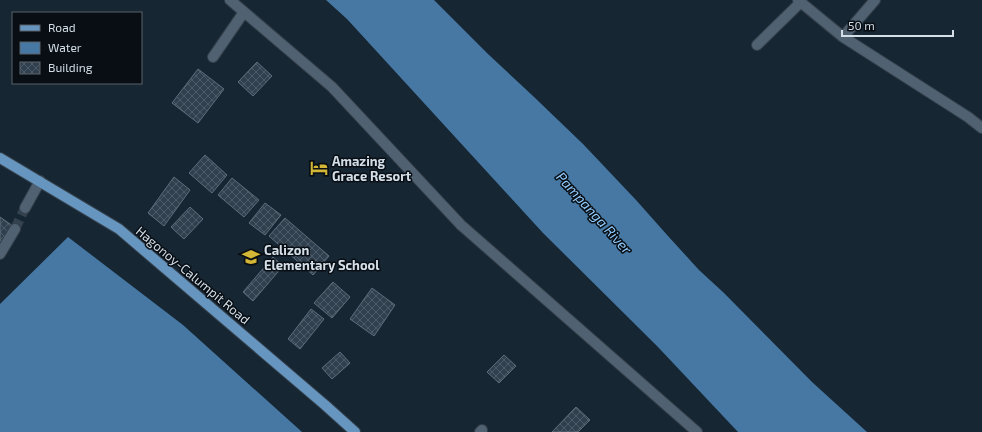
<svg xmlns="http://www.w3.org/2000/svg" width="982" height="432" font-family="'Exo 2',sans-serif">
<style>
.water{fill:#4678a3}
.building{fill:url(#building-cross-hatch);stroke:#5c6e7e}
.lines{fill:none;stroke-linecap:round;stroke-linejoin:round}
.minor-tunnel{stroke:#33424e;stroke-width:10;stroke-dasharray:10 5;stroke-linecap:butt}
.minor-casing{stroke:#35414c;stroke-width:12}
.major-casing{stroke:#35414c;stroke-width:12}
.minor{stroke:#506171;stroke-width:10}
.major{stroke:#6696c0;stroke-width:10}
.labels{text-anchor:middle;stroke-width:3;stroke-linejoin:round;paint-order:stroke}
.poi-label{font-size:13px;font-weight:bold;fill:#d4dee7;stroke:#080e14;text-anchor:start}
.street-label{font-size:13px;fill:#d4dee7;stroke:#080e14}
.water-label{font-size:14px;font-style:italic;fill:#91cafc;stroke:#080e14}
</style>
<defs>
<pattern id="building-cross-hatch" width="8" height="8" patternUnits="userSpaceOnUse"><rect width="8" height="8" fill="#30404e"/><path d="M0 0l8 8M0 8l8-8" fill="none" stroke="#4d5b68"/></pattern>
</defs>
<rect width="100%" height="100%" fill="#172633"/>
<path class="water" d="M326 0H434L488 54 533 96 583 144 636 200 668 236 699 270 724 293 812 382 867 432H738L657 346 543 233 347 19Z
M68 237 183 325 302 432H0V304Z"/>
<path class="building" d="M257 62 272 76 253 96 238 82Z
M198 69 224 89 198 123 172 103Z
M205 155 227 175 212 193 189 173Z
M174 177 190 190 164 226 148 213Z
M232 178 259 200 244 217 218 195Z
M265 203 281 215 265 235 249 223Z
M190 207 203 219 184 239 171 227Z
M0 217 13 226 0 245Z
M285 218 329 256 313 275 269 236Z
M273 257 283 266 253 301 243 292Z
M333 282 350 297 332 318 314 303Z
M372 288 395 305 374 336 350 319Z
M311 309 324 319 300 349 288 339Z
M340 352 350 363 332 379 322 368Z
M504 355 516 366 499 383 487 372Z
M576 407 590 420 578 432H552Z"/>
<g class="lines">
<path class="minor-tunnel" d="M15 229 25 208"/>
<g class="minor-casing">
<path id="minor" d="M230 0 332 87 461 225 697 432
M798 0 843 37 968 117 982 128
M843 37 875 0
M757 45 801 2
M213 57 244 12
M25 208 40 181
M0 254 15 229
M480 432 482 430"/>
</g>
<g class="major-casing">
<path id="major" d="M0 158 119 229 325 405 355 432"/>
</g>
<use href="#minor" class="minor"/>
<use href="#major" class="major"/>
</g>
<defs>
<g id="hotel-bare" transform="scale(1.38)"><path d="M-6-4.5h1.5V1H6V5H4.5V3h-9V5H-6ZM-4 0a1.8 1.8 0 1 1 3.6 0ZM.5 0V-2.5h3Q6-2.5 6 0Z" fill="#d3b635" stroke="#080e14" stroke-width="2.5" paint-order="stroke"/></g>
<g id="school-bare" transform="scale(1.38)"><path d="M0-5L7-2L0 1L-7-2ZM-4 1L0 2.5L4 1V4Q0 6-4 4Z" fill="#d3b635" stroke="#080e14" stroke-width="2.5" paint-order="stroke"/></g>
</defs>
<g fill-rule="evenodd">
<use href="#hotel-bare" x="319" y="168"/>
<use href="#school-bare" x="251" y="257"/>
</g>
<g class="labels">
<g class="poi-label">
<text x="332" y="166">Amazing<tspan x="332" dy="15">Grace Resort</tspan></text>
<text x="264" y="255">Calizon<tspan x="264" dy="15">Elementary School</tspan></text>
</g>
<g class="street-label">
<text transform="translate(193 275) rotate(40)" y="5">Hagonoy-Calumpit Road</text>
</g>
<g class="water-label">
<text transform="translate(594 213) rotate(48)" y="5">Pampanga River</text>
</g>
</g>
<rect x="12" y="12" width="130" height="72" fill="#080e14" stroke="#5a6168"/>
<rect x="20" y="25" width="20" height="6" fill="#6696c0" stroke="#5a6168"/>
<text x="48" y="32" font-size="12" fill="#d4dee7">Road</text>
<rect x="20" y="42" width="20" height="12" fill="#4678a3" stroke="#5a6168"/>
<text x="48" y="52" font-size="12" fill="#d4dee7">Water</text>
<rect x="20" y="62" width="20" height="12" fill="url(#building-cross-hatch)" stroke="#5a6168"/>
<text x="48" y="72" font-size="12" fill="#d4dee7">Building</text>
<path d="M842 30v6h111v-6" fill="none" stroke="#d4dee7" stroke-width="2"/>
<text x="848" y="30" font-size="12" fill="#d4dee7" stroke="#080e14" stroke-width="3" paint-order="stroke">50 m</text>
</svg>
